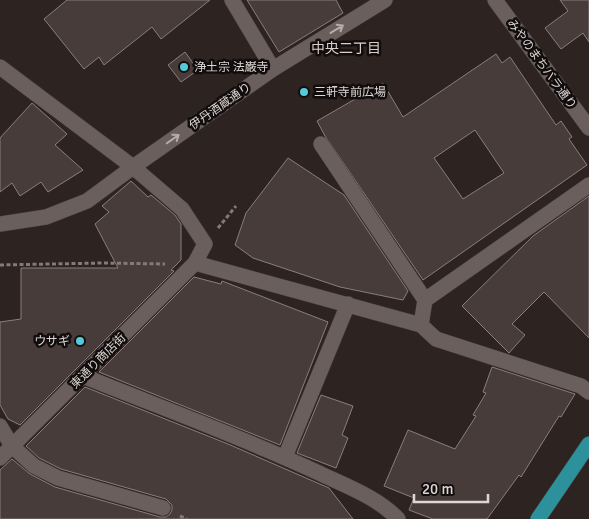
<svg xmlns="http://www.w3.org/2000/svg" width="589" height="519" font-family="Signika,'Noto Sans JP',sans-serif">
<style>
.building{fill:#473c3a;stroke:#8b7e7c;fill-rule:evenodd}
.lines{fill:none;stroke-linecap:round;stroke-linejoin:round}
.minor-casing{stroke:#494140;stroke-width:16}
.major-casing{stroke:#494140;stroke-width:16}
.path{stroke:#837a79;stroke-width:3;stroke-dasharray:4 2.5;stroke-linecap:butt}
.minor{stroke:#6b5f5d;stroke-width:15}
.major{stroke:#2c919b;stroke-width:15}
.oneway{stroke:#b5acab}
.poi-dot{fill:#53cbdb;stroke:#120d0d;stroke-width:2}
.labels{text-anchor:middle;stroke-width:5;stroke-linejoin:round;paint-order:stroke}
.street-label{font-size:12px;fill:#ddd6d5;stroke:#120d0d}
.poi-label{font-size:12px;fill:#ddd6d5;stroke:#120d0d;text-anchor:start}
.neighbourhood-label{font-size:14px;fill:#dbcdcb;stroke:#120d0d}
</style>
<rect width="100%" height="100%" fill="#2d2321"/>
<path class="building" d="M67 0H210L161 39 152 27 104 65 99 57 84 69 44 19Z
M247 0H336L343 13 279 52Z
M560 0H589V42L583 33 561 49 545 28 568 11Z
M185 52 198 70 181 82 168 65Z
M496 54 502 63 510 57 556 125 561 121 572 137 569 139 587 165 423 280 325 136 317 121 383 83 403 117ZM475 130 504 173 463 199 434 158Z
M32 103 67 134 55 145 83 170 48 192 41 182 20 196 12 183 0 192V138Z
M288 158 344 195 408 291 403 300 340 287 253 258 235 245 246 213Z
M131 181 148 197 151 195 175 215 181 224V260L171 270 174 271 20 425 8 419 0 405V322L21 319V268H118L95 224 109 212 102 206Z
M589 196V338L544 292 512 324 525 335 509 353 462 306 533 236Z
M194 277 221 284 222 281 328 322 280 445 99 372Z
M492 367 575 394 561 417 559 416 521 477 519 475 487 519H433L409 510 414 498 384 486 408 430 455 449 476 416 473 415 486 393 483 392Z
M85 387 228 444 329 488 353 519H0V470L12 459 30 474 55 487 160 517H166L170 514 172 510V505L166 499 61 469 39 458 26 446Z
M321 395 353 406 342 435 348 438 336 468 297 453Z"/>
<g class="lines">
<g class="minor-casing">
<path id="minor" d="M232 0 273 69
M495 0 589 128
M0 67 133 167 87 201 46 217 0 224
M321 144 425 300
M195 263 421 325 425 300 589 185
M421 325 436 339 581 386 589 392
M83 376C162 408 242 437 319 473 346 486 377 497 398 519
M0 426 12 446 34 466 58 478 163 508
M285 457 348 304
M0 458 195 263 205 244 182 209 133 167 273 69 385 0"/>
</g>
<g class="major-casing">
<path id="major" d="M538 519 589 444"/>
</g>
<path class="path" d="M218 228 236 206
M0 265 102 263 165 264
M180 516 187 519"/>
<use href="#minor" class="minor"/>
<use href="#major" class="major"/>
</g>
<defs><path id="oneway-shaft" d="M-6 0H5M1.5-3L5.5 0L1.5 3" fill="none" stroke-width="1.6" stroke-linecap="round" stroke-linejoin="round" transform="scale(1.25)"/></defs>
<g class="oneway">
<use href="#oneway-shaft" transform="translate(337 29) rotate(-31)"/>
<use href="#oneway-shaft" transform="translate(173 139) rotate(-35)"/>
</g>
<g class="poi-dot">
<circle cx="184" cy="67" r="5"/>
<circle cx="304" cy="92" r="5"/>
<circle cx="80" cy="341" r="5"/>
</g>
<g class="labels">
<g class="street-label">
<text transform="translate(542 64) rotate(54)" y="4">みやのまちバラ通り</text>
<text transform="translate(220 106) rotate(-35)" y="4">伊丹酒蔵通り</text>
<text transform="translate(98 361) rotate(-45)" y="4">東通り商店街</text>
</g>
<g class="poi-label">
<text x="194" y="71">浄土宗 法巌寺</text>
<text x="314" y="96">三軒寺前広場</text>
<text x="70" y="345" text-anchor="end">ウサギ</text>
</g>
<g class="neighbourhood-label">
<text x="346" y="53">中央二丁目</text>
</g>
</g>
<path d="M414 494v8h74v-8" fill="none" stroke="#ddd6d5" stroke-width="2.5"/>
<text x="422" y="494" font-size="15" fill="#ddd6d5" stroke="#120d0d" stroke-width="4" paint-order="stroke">20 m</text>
</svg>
